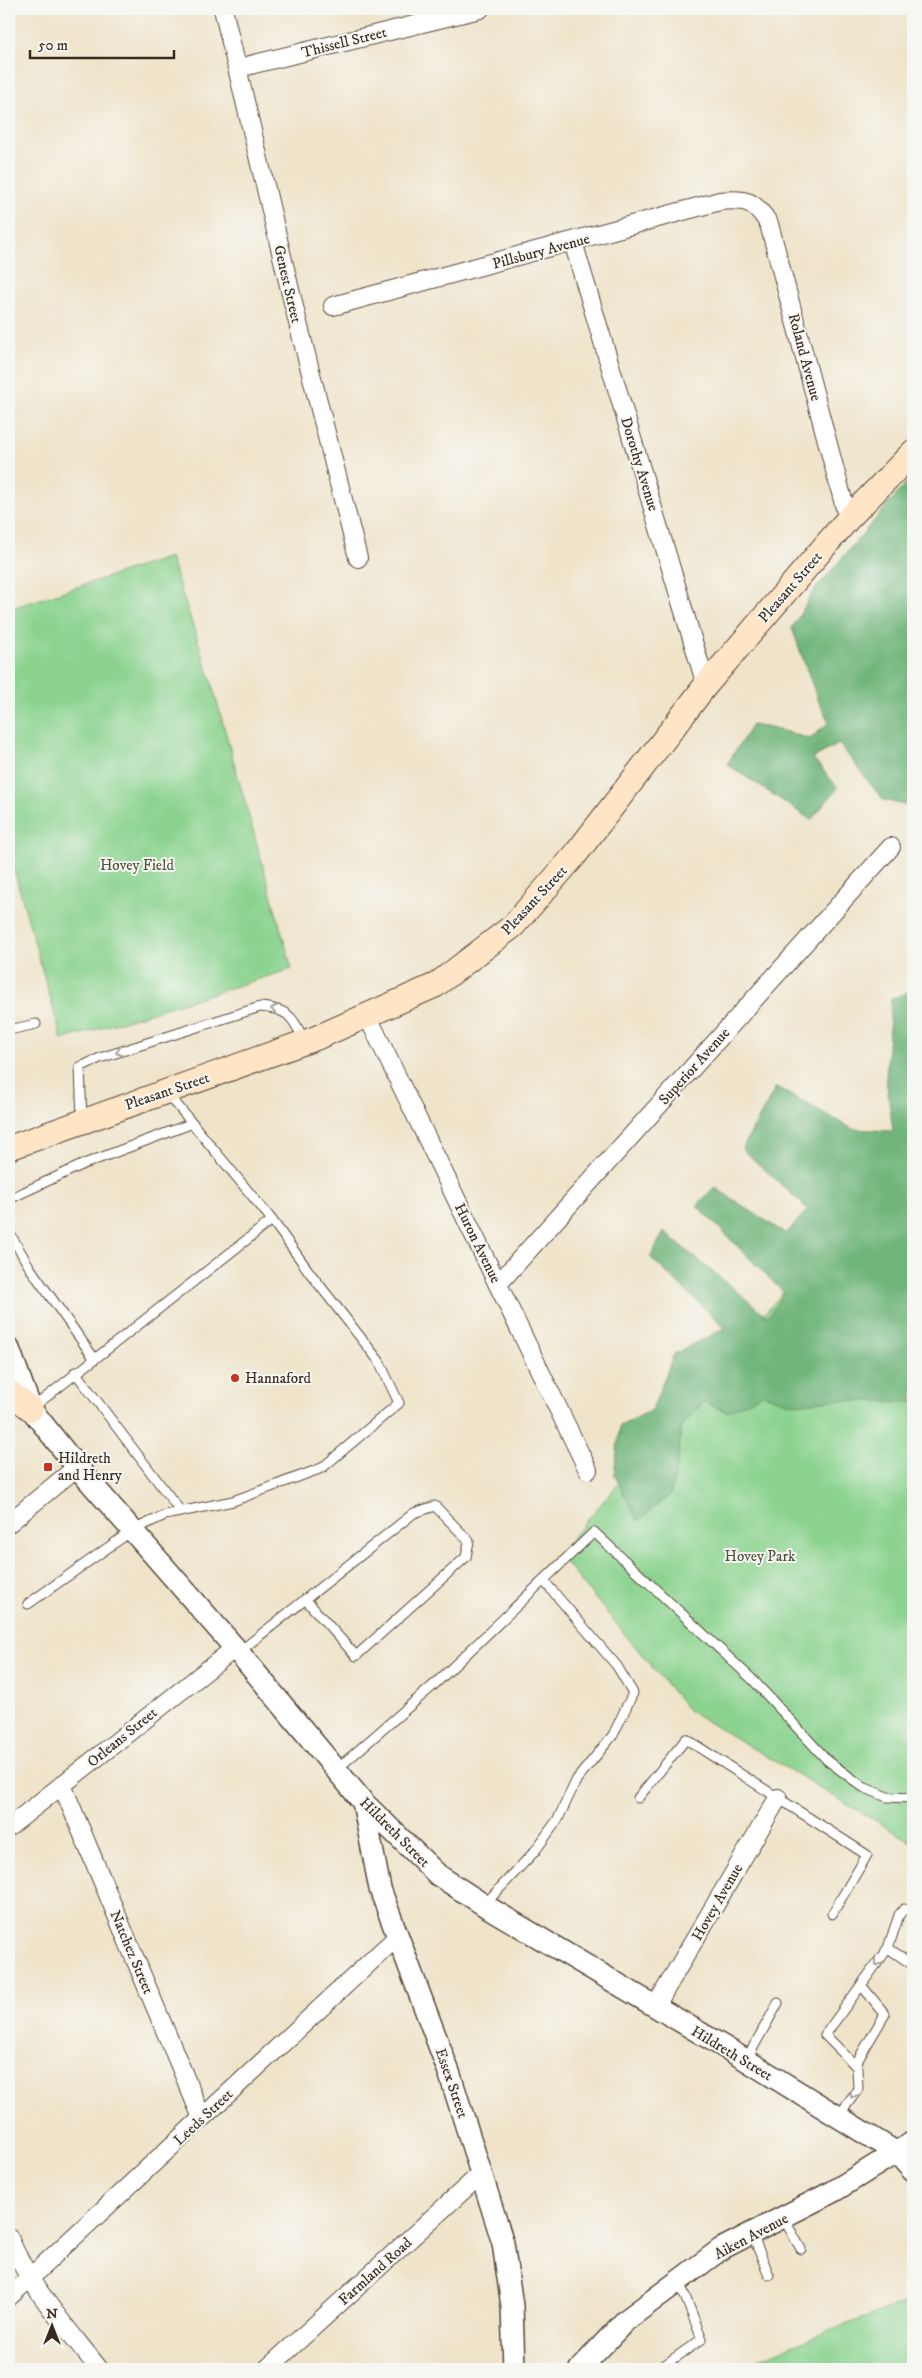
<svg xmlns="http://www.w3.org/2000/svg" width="922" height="2378" font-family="'IM FELL DW Pica',serif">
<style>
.green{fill:#8bd38f;stroke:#637e56}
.forest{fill:#70b57a;stroke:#56704c}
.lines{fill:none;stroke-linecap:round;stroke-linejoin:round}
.service-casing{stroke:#564638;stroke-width:11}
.minor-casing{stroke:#564638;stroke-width:20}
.tertiary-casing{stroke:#564638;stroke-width:24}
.secondary-casing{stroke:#564638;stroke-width:26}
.service{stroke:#fff;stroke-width:9}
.minor{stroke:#fff;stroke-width:18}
.tertiary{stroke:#fff;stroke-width:21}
.secondary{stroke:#fde5c5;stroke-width:24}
.oneway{stroke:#a79f9a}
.poi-dot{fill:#c8321e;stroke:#f6f6f2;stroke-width:2}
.labels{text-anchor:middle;stroke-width:4;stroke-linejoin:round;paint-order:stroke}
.street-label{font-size:15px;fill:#3b2a1e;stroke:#f6f6f2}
.park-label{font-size:15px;fill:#4f543a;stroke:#f6f6f2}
.poi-label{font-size:15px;fill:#3b2a1e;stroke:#f6f6f2;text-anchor:start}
</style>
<rect width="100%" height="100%" fill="#f6f6f2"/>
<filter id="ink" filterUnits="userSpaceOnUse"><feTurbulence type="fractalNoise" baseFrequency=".02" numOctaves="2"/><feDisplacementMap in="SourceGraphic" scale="10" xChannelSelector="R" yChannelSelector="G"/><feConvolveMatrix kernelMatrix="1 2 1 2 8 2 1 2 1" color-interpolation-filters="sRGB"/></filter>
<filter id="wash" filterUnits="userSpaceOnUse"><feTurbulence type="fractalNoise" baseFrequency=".0096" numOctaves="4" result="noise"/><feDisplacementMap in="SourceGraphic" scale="20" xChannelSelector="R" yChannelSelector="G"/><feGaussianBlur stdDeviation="1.12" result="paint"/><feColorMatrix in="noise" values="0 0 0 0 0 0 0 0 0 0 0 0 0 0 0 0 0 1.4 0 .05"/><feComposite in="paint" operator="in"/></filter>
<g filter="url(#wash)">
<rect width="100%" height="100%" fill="#efe4ca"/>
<path class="green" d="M170 557 210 677 292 969 62 1040 9 852V609Z
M913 1141V1843L688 1710 558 1554Z
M913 2299V2369H730L755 2360Z"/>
<path class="forest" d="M913 475V807L883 800 839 744 813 758 838 788 811 820 727 764 752 725 777 729 810 739 829 722 817 698 792 628 813 592Z
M913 990V1402L833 1400 794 1404 763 1394 727 1412 704 1402 681 1427 678 1460 670 1495 638 1521 614 1474 620 1426 652 1410 674 1354 725 1328 650 1257 664 1232 768 1317 784 1293 697 1206 714 1187 786 1234 808 1209 742 1149 776 1087 853 1129 893 1131 886 1078 891 999Z"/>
</g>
<g filter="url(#ink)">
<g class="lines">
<g class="service-casing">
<path id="service" d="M9 1030 36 1024
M82 1120 80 1067 100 1058 260 1007C290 1009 292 1017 305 1042
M9 1199 84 1164 193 1123
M9 1232 30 1268 94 1358
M75 1372 181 1512
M31 1409 272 1220 168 1094
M28 1604 133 1530 165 1515 233 1501 322 1468 399 1403 379 1361 310 1273 272 1220
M239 1652 414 1513 435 1506 469 1541 466 1557 356 1656 305 1599
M337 1769 436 1683 594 1532 754 1681 827 1760 863 1787 887 1797 913 1798
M638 1798 686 1739 867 1855 832 1914
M484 1905 535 1851 558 1819 577 1779 613 1735 633 1693 617 1666 544 1581
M888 1948 899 1915 904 1909 913 1911
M746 2060 778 2003
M855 2065 885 2014 861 1985
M838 2117 858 2089 857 2067 825 2035 888 1948 913 1965
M784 2219 801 2249
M752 2234 769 2275
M659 2369 702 2339 679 2281"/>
</g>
<g class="minor-casing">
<path id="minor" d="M223 9 297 319 358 558
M238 68 480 9
M573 242 706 685
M333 306 720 201C746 198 755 201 769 224L848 519
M367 1015 588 1470
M498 1284 891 847
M9 1523 77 1467
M62 1785 202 2118
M9 1827 235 1648
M655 2007 778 1798
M9 2238C29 2286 67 2328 99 2369
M9 2297 397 1937
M267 2369 482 2173"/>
</g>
<g class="tertiary-casing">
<path id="tertiary" d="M9 1349 31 1409 77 1467 235 1648 363 1802 438 1875 484 1905 746 2060 897 2153 913 2171
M363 1802 380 1889 450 2075 503 2243 512 2306 514 2369
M580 2369 625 2321 721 2249 834 2191 913 2142"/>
</g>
<g class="secondary-casing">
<path id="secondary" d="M9 1148 316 1038 436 985 513 926 575 855 706 685 848 519 913 452
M9 1392 31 1409"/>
</g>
<use href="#service" class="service"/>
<use href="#minor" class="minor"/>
<use href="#tertiary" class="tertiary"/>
<use href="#secondary" class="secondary"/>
</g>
<defs><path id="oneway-chevron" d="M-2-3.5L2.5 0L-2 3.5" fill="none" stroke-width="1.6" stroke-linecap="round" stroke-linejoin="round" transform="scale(1.25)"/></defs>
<g class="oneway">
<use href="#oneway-chevron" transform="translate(274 1009) rotate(-168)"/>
<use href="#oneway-chevron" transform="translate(119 1052) rotate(162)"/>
<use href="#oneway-chevron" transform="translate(877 1963) rotate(126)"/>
<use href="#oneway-chevron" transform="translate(853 2095) rotate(121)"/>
</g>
</g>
<g class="poi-dot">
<circle cx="235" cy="1378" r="5"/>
<rect x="43" y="1462" width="10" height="10" rx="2.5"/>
</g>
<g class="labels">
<g class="street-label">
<text transform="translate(344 42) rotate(-14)" y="5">Thissell Street</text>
<text transform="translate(541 251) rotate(-15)" y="5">Pillsbury Avenue</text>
<text transform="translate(288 284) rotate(77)" y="5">Genest Street</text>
<text transform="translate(805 357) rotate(75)" y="5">Roland Avenue</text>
<text transform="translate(640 464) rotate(73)" y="5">Dorothy Avenue</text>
<text transform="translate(790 587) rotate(-49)" y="5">Pleasant Street</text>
<text transform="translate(534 900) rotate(-47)" y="5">Pleasant Street</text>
<text transform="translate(694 1066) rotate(-48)" y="5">Superior Avenue</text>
<text transform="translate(167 1091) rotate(-19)" y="5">Pleasant Street</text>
<text transform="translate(478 1243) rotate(64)" y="5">Huron Avenue</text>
<text transform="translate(122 1737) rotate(-39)" y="5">Orleans Street</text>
<text transform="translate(395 1832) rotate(45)" y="5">Hildreth Street</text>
<text transform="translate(717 1902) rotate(-60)" y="5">Hovey Avenue</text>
<text transform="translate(132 1952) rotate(67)" y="5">Natchez Street</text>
<text transform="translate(732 2053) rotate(31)" y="5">Hildreth Street</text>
<text transform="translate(452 2083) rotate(71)" y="5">Essex Street</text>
<text transform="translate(203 2117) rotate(-43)" y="5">Leeds Street</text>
<text transform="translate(751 2236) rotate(-28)" y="5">Aiken Avenue</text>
<text transform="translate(375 2271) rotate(-42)" y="5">Farmland Road</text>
</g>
<g class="park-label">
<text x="137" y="870">Hovey Field</text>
<text x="760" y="1561">Hovey Park</text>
</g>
<g class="poi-label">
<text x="245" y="1383">Hannaford</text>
<text x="58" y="1463">Hildreth<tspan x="58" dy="17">and Henry</tspan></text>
</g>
</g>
<rect width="922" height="2378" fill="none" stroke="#f6f6f2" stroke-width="30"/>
<g transform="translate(52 2326)" stroke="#f6f6f2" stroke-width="4" paint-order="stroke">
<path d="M0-4L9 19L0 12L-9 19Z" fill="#3b2a1e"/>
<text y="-8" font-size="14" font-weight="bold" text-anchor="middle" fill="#3b2a1e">N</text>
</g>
<path d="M30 50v8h144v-8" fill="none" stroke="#3b2a1e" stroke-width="2.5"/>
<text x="38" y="50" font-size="15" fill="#3b2a1e" stroke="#f6f6f2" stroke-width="4" paint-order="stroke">50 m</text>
</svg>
